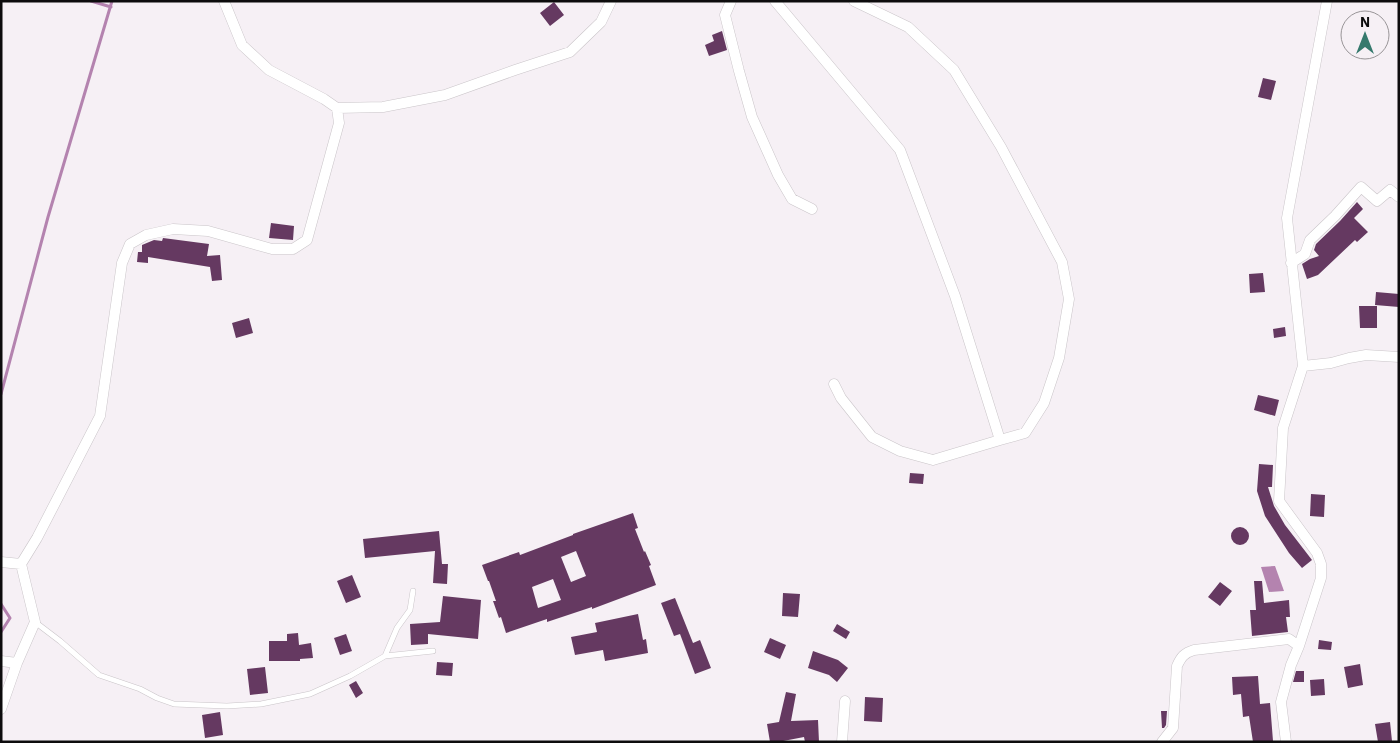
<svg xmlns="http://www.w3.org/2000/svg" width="1400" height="743" font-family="'IBM Plex Sans',sans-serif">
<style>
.water{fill:#b483af}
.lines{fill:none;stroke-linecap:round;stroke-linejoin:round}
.stream{stroke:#b483af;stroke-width:3}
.building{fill:#653961;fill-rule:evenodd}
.service-casing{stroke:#cac5c9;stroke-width:6}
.minor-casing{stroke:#cac5c9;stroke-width:11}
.service{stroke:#fff;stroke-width:5}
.minor{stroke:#fff;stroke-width:10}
</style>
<rect width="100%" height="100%" fill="#f6f0f5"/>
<path class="water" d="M1275 566 1284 591 1269 592 1261 567Z"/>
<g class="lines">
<path class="stream" d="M91 1 111 7
M1 394 48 217 112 1
M1 604 10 618 1 632"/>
</g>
<path class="building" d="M554 2 564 15 550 26 540 13Z
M722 31 727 50 709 56 705 45 714 41 712 35Z
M1263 78 1276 81 1271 100 1258 97Z
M1357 202 1363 209 1354 218 1368 232 1357 242 1355 240 1318 275 1307 279 1302 264 1310 259 1319 256 1314 250 1316 244 1340 221Z
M271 223 294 226 293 240 269 238Z
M163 238 209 244 207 256 220 255 222 280 212 281 210 267 148 257V263L137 262 138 252H142V245L154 240 162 241Z
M1263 273 1265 292 1250 293 1249 274Z
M1376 292 1399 294V307L1375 305Z
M1359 306H1377V328H1360Z
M249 318 253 333 236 338 232 323Z
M1285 327 1286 336 1274 338 1273 329Z
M1258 395 1279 400 1275 416 1254 410Z
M1259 464 1273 465 1272 487H1268L1274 506 1285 525 1312 560 1302 568 1289 553 1265 516 1257 491Z
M910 473 924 474 923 484 909 483Z
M1311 494 1325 495 1324 517 1310 516Z
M633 513 638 528 635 529 644 552 645 551 651 565 649 566 656 585 592 609V607L547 622V619L506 633 501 617 499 618 493 601H496L489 581H488L482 565 519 552 520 555 573 535V534ZM576 551 586 576 571 582 561 557ZM553 579 561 600 538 608 532 587Z
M1231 536a9 9 0 1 1 18 0a9 9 0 1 1-18 0Z
M439 531 442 564H448L447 584 433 583 435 551 365 558 363 539Z
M352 575 361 597 346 603 337 581Z
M1254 581H1262L1264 603 1289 600 1290 617H1286L1288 632 1252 636 1250 610H1256Z
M1220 582 1232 591 1220 606 1208 597Z
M783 593 800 594 798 617 782 616Z
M443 596 481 600 478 639 428 634V644L411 645 410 624 440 622Z
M675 598 693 643 700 640 711 668 695 674 680 634 674 636 661 603Z
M638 614 643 640 646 639 648 653 605 661 603 650 575 655 571 637 597 632 595 623Z
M837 624 850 632 846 639 833 631Z
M298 633 299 645 311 643 313 658 300 659V661H269V641H287V634Z
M346 634 352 651 340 655 334 638Z
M770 638 786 645 780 659 764 652Z
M1319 640 1332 642 1331 650 1318 649Z
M813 651 838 660 848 668 837 682 829 675 808 668Z
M437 662 453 663 452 676 436 675Z
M1360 664 1363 685 1348 688 1344 667Z
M265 667 268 693 250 695 247 669Z
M1296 671H1304V682H1293Z
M1258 676 1260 704 1270 703 1273 741 1253 742 1249 716 1243 717 1241 694 1233 695 1232 677Z
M1324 679 1325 695 1311 696 1310 680Z
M356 681 363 693 356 698 349 685Z
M786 692 796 694 791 721 818 720 819 742H805L804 737 778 742H770L767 724 779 722Z
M865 697 883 698 882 722 864 721Z
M1161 711H1167L1166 725 1164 728H1162Z
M220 712 223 735 205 738 202 715Z
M1390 722 1392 741 1378 742 1375 724Z"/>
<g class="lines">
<g class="service-casing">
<path id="service" d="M35 622 60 641 99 675 140 689 157 698 174 704 227 706 261 704 310 694 350 676 385 656 433 651
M385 656 397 628 410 610 413 591"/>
</g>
<g class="minor-casing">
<path id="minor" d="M731 1 725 15 739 71 752 117 778 175 792 199 812 209
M775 1 900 150 955 296 1000 440 1025 433 1044 403 1059 358 1069 299 1062 262 1001 147 954 70 908 27 854 1
M337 108 383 107 445 95 515 70 570 52 601 22 611 1
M1291 263 1305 254 1310 240 1335 216 1361 187 1377 201 1390 190 1399 197
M1303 366 1331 363 1349 358 1366 355 1399 357
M834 384 841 398 872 437 900 451 933 460 1000 440
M1 562 21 564
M1 661 17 663
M1 709 17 663 35 622 21 564 37 538 100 416 122 263 130 244 146 235 173 229 208 231 272 249H293L307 240 339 123 337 108 324 99 269 70 242 45 224 1
M842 742 845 701
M1162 742 1173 728 1177 666C1181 657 1184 653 1194 650L1289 639 1299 646
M1286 742 1281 702 1291 665 1299 646 1321 578V564L1317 553 1279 501 1283 428 1303 366 1287 218 1327 1"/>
</g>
<use href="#service" class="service"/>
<use href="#minor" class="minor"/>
</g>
<rect width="1400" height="743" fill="none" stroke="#0d0c0d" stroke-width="5"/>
<g transform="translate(1365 35)"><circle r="24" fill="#f6f0f5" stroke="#999598"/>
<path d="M0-4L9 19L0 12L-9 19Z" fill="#35796d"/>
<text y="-8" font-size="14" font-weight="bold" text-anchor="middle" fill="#0d0c0d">N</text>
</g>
</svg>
